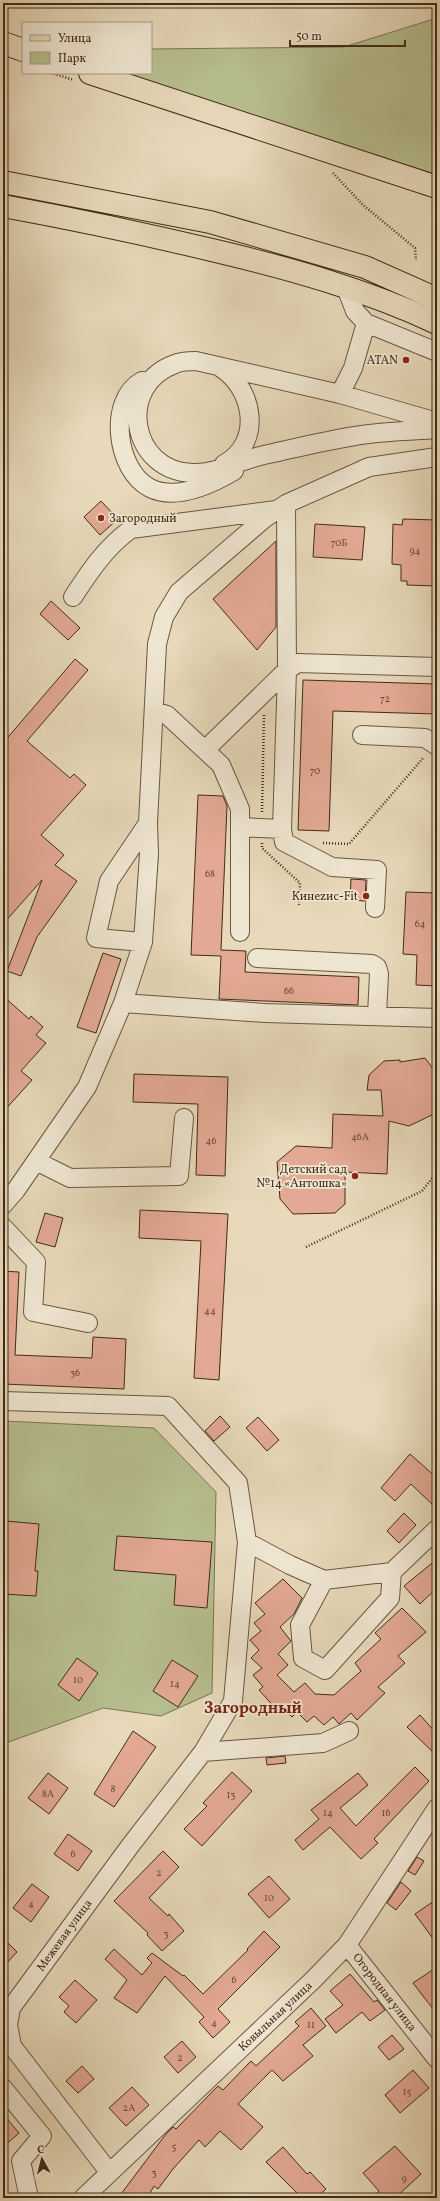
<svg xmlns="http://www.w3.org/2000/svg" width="440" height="2201" font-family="Vollkorn,serif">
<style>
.green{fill:#b7bf8f;stroke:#7c7553}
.building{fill:#e3a994;stroke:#422b17}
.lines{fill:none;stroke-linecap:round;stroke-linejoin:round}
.minor-casing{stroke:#6b5640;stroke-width:20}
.major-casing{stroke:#422b17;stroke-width:24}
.path{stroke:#422b17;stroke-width:2.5;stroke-dasharray:1 2;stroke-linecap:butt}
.minor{stroke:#efe6d2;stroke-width:18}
.major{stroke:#e7d9ba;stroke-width:22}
.poi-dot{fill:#8f2418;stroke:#efe6d2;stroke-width:1.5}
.labels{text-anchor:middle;stroke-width:3.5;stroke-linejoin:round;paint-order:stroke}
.number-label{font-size:10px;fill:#6a4a36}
.poi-label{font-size:12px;fill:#422b17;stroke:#efe6d2;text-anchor:end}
.street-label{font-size:12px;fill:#422b17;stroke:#efe6d2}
.district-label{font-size:16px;font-weight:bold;fill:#7a1f14;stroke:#efe6d2}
</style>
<rect width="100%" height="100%" fill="#e7d9ba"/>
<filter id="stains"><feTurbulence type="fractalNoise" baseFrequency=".005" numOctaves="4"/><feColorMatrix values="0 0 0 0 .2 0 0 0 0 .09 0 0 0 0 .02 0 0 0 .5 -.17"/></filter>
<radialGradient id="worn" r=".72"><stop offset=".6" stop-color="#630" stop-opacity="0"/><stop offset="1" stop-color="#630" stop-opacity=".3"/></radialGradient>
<path class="green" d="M437 18V178L120 73H151V49L344 47Z
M3 1421 154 1428 216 1492 212 1693 161 1716 103 1708 3 1744Z"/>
<path class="building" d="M101 501 118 519 100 535 84 517Z
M403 519 437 520V586L407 585V581H401V565L392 564 393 524 402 525Z
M315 524 365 527 362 560 313 557Z
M276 541V627L257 650 213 599Z
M51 601 80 628 68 640 40 614Z
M75 659 88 670 27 741 70 778 74 774 86 785 41 835 64 855 55 865 77 881 37 937 21 976 7 971 42 880 3 924V743Z
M303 680 437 684V714L333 711 329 831 298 830Z
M198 795 223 796 227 806 221 950 246 951 245 972 359 977 358 1005 219 999 221 956 191 955Z
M351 879 366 880 365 901 350 900Z
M406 892 436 893 433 955H437V986L416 985 417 955 403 954Z
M103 953 121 959 96 1033 77 1027Z
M3 996 29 1019 31 1016 43 1027 36 1035 46 1043 21 1071 32 1080 3 1112Z
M425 1058 437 1074 436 1113 409 1126 389 1121 387 1174 345 1172V1204L335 1213 293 1214 280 1199 277 1162 296 1146 332 1148 333 1114 383 1116 381 1090H367L369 1075 384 1061 400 1060V1062Z
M134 1074 228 1077 225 1176 196 1175 198 1104 133 1102Z
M140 1210 228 1214 219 1380 194 1378 201 1241 139 1238Z
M45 1213 63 1218 55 1247 36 1242Z
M3 1271 19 1272 15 1355 92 1358 93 1337 126 1339 124 1389 3 1384Z
M220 1416 230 1427 214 1441 205 1431Z
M258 1417 279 1440 267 1451 246 1428Z
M410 1454 437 1478V1509L411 1484 395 1501 381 1488Z
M404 1513 416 1525 399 1543 387 1531Z
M6 1521 39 1524 35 1571H38L36 1596 3 1594Z
M117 1536 212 1542 207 1608 174 1605 176 1575 114 1570Z
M437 1559V1588L420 1604 404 1586Z
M283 1579 302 1598 294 1614 280 1627 291 1641 278 1654 288 1665 277 1675 294 1692 305 1683 315 1694 334 1695 361 1671 355 1663 381 1639 375 1633 402 1608 426 1632 398 1656 405 1663 378 1687 385 1693 357 1720 351 1713 339 1724 333 1717 324 1725 314 1716 307 1722 297 1712 292 1717 281 1706 277 1710 259 1690 263 1687 253 1675 262 1668 251 1658 259 1650 250 1640 261 1631 254 1623 265 1614 255 1603Z
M77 1658 98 1673 79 1701 58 1685Z
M172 1660 198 1676 178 1707 153 1691Z
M420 1715 437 1734V1756L407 1727Z
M133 1731 156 1747 114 1807 94 1794Z
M285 1756 286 1763 267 1765 266 1758Z
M415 1767 429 1781 374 1839 378 1843 361 1859 330 1827 303 1850 295 1840 319 1819 311 1810 358 1773 368 1785 340 1808 356 1826Z
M232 1772 252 1791 202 1846 184 1829 207 1806 203 1803Z
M48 1773 68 1788 49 1814 28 1798Z
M68 1834 92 1851 78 1871 54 1854Z
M163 1851 179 1867 149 1898 168 1916 169 1914 184 1931 162 1951 147 1935 148 1933 114 1901Z
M417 1857 424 1861 415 1875 408 1871Z
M269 1876 290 1899 269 1918 248 1894Z
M401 1882 411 1891 396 1910 387 1903Z
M32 1884 49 1897 31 1922 13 1908Z
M437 1899V1944L415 1914Z
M264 1931 280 1947 218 2009 230 2022 213 2038 199 2022 204 2017 165 1976 137 2013 114 1998 127 1980 105 1959 114 1949 142 1975 152 1963 147 1958 152 1953 183 1976 184 1975 203 1994 248 1950 247 1949Z
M3 1938 17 1952 3 1967Z
M437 1967V2014L413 1983Z
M350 1974 374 2002 377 2000 385 2010 370 2021 362 2012 336 2033 325 2019 343 2005 330 1991Z
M75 1980 97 2000 76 2023 64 2012 69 2006 59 1997Z
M311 2008 326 2026 303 2045 313 2056 283 2081 272 2070 238 2104 263 2127 241 2150 220 2131 205 2147 199 2140 173 2169 158 2189 154 2186 147 2198H118L166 2134 173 2127 176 2129 218 2086 223 2090 251 2061 256 2066 299 2026 295 2022Z
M392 2035 404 2049 389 2060 378 2047Z
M182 2041 196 2057 178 2073 164 2057Z
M82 2066 94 2079 78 2093 66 2081Z
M413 2070 429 2088 400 2113 385 2095Z
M132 2087 149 2105 126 2126 109 2108Z
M3 2114 19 2133 3 2147Z
M395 2146 421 2174 395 2198H372L379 2191 363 2173Z
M283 2147 307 2174 310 2172 326 2189 316 2198H302L266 2162Z"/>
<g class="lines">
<g class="minor-casing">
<path id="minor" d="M345 285 355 311 366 323 437 352
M221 368C254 389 263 443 224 464
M142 381C107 400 116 471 150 488 176 501 212 484 234 471
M340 394 353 368 366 323
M437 422 340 394 196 361C190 361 181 361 175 364 116 385 130 472 193 473 215 474 239 461 260 456 292 449 323 441 355 436 382 431 410 431 437 429
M73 597C90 571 106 547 131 529L276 510
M154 711 167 715 221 765 240 809V932
M362 735 425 738 437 746
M205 750 287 670 298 663 437 667
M240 827 282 829 287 670 286 504
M282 829 284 842 332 867 377 870 375 908
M143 942 96 938 109 881 148 823
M257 958 372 964 377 967 379 974 377 1015
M123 1003 265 1013 437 1018
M36 1161 70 1178 179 1176 184 1118
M3 1205 16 1190 87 1087 123 1003 143 942 149 854 148 823 157 644 164 617 179 592 265 518 286 504 369 467 437 457
M3 1227 36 1262 33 1312 88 1323
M3 1401 168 1406 238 1483 247 1542 233 1701 203 1752 130 1846 11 2008 8 2025 12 2046 109 2172
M247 1542 290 1565 324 1580 300 1625 303 1658 325 1670 390 1598 392 1572
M392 1572 437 1529
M324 1580 392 1572
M203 1752 323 1743 349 1731
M347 1945 437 2059
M3 2088 42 2136 21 2161 29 2198
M83 2198 313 1980 347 1945 437 1808"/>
</g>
<g class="major-casing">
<path id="major" d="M3 43 23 50
M90 73 437 187
M3 182 210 222 365 267 437 299
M3 206C74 219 145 234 216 251 292 269 366 290 437 323"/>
</g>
<path class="path" d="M51 73 74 80
M333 173 363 205 415 248 416 260
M262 812 264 715
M262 843V848L300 883 299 905
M323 843 349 844 424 757
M306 1247 422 1191 437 1172"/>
<use href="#minor" class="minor"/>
<use href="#major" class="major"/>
</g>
<g class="poi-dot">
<circle cx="406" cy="360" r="4"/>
<circle cx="101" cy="518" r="4"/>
<circle cx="366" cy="896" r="4"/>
<circle cx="355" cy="1176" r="4"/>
</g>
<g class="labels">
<g class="number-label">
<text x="339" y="546">70Б</text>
<text x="415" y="554">94</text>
<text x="385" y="702">72</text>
<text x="315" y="774">70</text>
<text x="210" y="877">68</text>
<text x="420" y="927">64</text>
<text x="289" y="994">66</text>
<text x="360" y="1140">46А</text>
<text x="211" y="1144">46</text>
<text x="210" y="1314">44</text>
<text x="75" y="1376">36</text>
<text x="78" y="1683">10</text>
<text x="175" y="1687">14</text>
<text x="113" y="1792">8</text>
<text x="48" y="1797">8А</text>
<text x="231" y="1798">13</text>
<text x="328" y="1816">14</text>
<text x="386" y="1816">16</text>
<text x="73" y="1857">6</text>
<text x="159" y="1876">2</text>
<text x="269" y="1901">10</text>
<text x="31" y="1907">4</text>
<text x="166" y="1937">3</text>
<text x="234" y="1983">6</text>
<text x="214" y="2026">4</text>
<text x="311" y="2028">11</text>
<text x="180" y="2061">2</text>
<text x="407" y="2095">15</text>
<text x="129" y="2111">2А</text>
<text x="174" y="2150">5</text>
<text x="154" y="2176">3</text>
<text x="404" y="2182">9</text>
</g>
<g class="poi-label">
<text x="398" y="364">ATAN</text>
<text x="109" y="522" text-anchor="start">Загородный</text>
<text x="358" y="900">Кинеzис-Fit</text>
<text x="347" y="1173">Детский сад<tspan x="347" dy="14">№14 «Антошка»</tspan></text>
</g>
<g class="street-label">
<text transform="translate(64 1935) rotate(-54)" y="4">Межевая улица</text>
<text transform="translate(385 1992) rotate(52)" y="4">Огородная улица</text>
<text transform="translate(275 2016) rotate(-43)" y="4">Ковыльная улица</text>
</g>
<g class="district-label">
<text x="253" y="1713">Загородный</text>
</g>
</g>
<rect width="440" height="2201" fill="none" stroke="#e7d9ba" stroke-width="16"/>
<rect x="4" y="4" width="432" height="2193" fill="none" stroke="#422b17" stroke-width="2"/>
<rect x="8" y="8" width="424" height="2185" fill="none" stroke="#422b17"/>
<rect x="22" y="22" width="130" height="52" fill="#efe6d2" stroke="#aa9b87"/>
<rect x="30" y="35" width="20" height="6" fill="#e7d9ba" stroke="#aa9b87"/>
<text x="58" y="42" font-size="12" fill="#422b17">Улица</text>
<rect x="30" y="52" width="20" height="12" fill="#b7bf8f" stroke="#aa9b87"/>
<text x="58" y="62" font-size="12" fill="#422b17">Парк</text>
<g transform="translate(42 2159) rotate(353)" stroke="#efe6d2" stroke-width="3" paint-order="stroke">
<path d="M0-3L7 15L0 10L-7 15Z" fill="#422b17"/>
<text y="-6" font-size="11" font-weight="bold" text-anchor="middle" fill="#422b17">С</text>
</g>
<path d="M290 40v6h115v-6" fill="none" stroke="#422b17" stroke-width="2"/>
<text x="296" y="40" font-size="12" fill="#422b17" stroke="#efe6d2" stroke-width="3" paint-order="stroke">50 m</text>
<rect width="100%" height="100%" filter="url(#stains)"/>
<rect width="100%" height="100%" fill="url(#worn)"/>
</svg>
